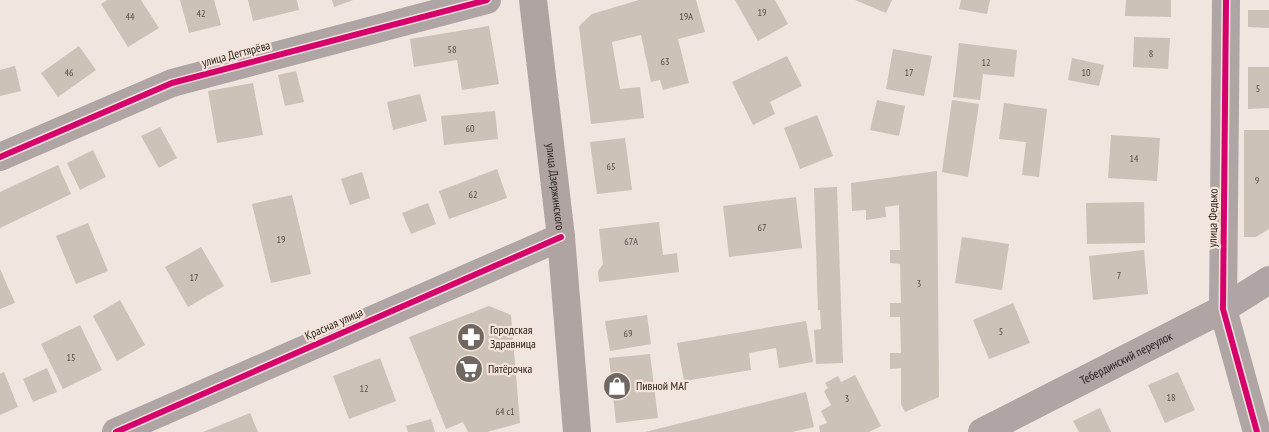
<svg xmlns="http://www.w3.org/2000/svg" width="1269" height="432" font-family="'PT Sans Narrow',sans-serif">
<style>
.building{fill:#ccc2b7}
.lines{fill:none;stroke-linecap:round;stroke-linejoin:round}
.minor{stroke:#aea5a4;stroke-width:28}
.secondary{stroke:#afa4a2;stroke-width:28}
.cycleway-casing{stroke:#f6e3d9;stroke-width:9}
.cycleway{stroke:#d6006c;stroke-width:6}
.labels{text-anchor:middle;stroke-width:4.5;stroke-linejoin:round;paint-order:stroke}
.number-label{font-size:10px;fill:#524b45}
.street-label{font-size:12px;fill:#2a231f;stroke:#f6e3d9}
.poi-label{font-size:12px;fill:#2a231f;stroke:#f6e3d9;text-anchor:start}
</style>
<rect width="100%" height="100%" fill="#f0e5df"/>
<path class="building" d="M107 0H141L159 28 128 47 101 4Z
M180 0H214L221 25 189 33Z
M248 0H297L299 10 253 21Z
M332 0H353L334 7Z
M639 0H696L705 32 678 39 689 83 663 90 660 80 651 82 641 35 612 42 620 89 640 87 644 118 591 124 579 27 582 23 592 14Z
M735 0H775L788 24 758 41Z
M855 0H892L886 13Z
M961 0H990L987 14 959 9Z
M1126 0H1171V17L1125 16Z
M1248 10H1269V28L1248 27Z
M489 26 499 84 462 90 457 60 414 67 410 39Z
M1134 37 1170 38 1168 69 1133 67Z
M959 43 1017 50 1014 77 983 74 980 100 953 97Z
M79 46 96 70 58 97 41 73Z
M893 49 932 56 924 96 886 89Z
M787 56 802 86 770 102 775 114 753 125 732 82Z
M1072 58 1104 65 1099 86 1068 80Z
M15 66 21 91 0 96V70Z
M1248 67H1269V108L1248 109Z
M296 71 304 102 285 106 278 75Z
M253 83 263 135 217 143 208 91Z
M420 94 427 121 393 130 387 102Z
M877 100 905 106 899 136 870 130Z
M952 100 979 104 968 177 942 172Z
M1004 103 1047 109 1039 177 1022 175 1026 142 999 139Z
M495 111 498 139 444 145 441 116Z
M817 115 833 156 800 169 784 128Z
M160 127 177 158 159 168 141 136Z
M1244 130H1269V229L1256 237H1244Z
M1111 135 1160 138 1157 181 1108 178Z
M625 138 632 190 597 194 590 142Z
M93 150 106 177 80 190 67 163Z
M58 165 71 194 0 228V192Z
M497 169 507 198 449 219 439 191Z
M937 171 939 397 905 412 901 404V368L890 369V353H901L900 317H890V303H901L900 264 890 263V250H900L899 205 885 207 886 217 866 220V210L852 211 851 183Z
M362 172 370 198 350 205 341 179Z
M837 187 843 363 816 364 814 330 821 329 820 310H818L814 188Z
M292 195 311 274 271 283 252 204Z
M796 197 802 248 729 257 723 206Z
M1144 202 1145 243 1087 244 1086 203Z
M428 203 436 224 411 234 402 213Z
M659 222 663 255 677 253 679 272 599 282 598 271 603 264 599 229Z
M88 223 108 271 76 284 56 236Z
M962 237 1009 244 1002 290 955 283Z
M201 247 224 286 188 307 165 267Z
M1144 250 1148 294 1093 300 1089 256Z
M0 269 15 303 0 309Z
M120 300 145 345 117 361 93 316Z
M1013 303 1030 343 989 359 973 320Z
M489 306 511 315 520 423 487 432H468L463 422 446 429 409 337Z
M647 315 651 344 610 351 605 321Z
M806 321 813 362 779 368 776 348 749 353 751 370 684 381 677 343Z
M80 325 102 370 63 389 41 344Z
M650 354 658 418 616 423 609 358Z
M380 358 396 401 349 419 333 376Z
M47 368 57 392 33 402 23 379Z
M4 372 18 407 0 415V374Z
M1178 372 1195 410 1165 423 1148 385Z
M855 375 881 426 869 432H820L819 426 827 423 821 411 831 405 824 391 828 388 825 383 838 376 841 382Z
M806 392 814 427 792 432H645Z
M1100 408 1111 432H1079L1073 421Z
M250 413 258 432H203Z
M431 419 435 432H408L406 426Z"/>
<g class="lines">
<g class="minor">
<path d="M1226 0 1223 309 1257 432"/>
<path d="M0 157 172 83 487 0"/>
<path d="M116 432 561 237"/>
<path id="s1" d="M982 432 1223 309 1269 280"/>
</g>
<path class="secondary" id="s2" d="M533 0 561 237 577 432"/>
<g class="cycleway-casing">
<path id="cycleway" d="M1226 0 1223 309 1257 432
M0 157 172 83 487 0
M116 432 561 237"/>
</g>
<use href="#cycleway" class="cycleway"/>
</g>
<defs>
<g id="pharmacy-disc" transform="scale(1.4375)"><circle r="9.5" fill="#6f6762" stroke="#f6e3d9"/><path d="M-2-6h4v4h4v4h-4v4h-4v-4h-4v-4h4Z" fill="#fff"/></g>
<g id="supermarket-disc" transform="scale(1.4375)"><circle r="9.5" fill="#6f6762" stroke="#f6e3d9"/><path d="M-6-5.5h2.5l.6 2H6L4.5 2H-2.5L-4.4-4H-6ZM-1.5 3.2a1.3 1.3 0 1 0 .1 0ZM3 3.2a1.3 1.3 0 1 0 .1 0Z" fill="#fff"/></g>
<g id="shop-disc" transform="scale(1.4375)"><circle r="9.5" fill="#6f6762" stroke="#f6e3d9"/><path d="M-5-2.5h2.3a2.7 3.5 0 0 1 5.4 0H5L5.5 6h-11ZM-1.5-2.5h3a1.5 2.3 0 0 0-3 0Z" fill="#fff"/></g>
</defs>
<g fill-rule="evenodd">
<use href="#pharmacy-disc" x="471" y="337"/>
<use href="#supermarket-disc" x="469" y="369"/>
<use href="#shop-disc" x="617" y="386"/>
</g>
<g class="labels">
<g class="number-label">
<text x="762" y="16">19</text>
<text x="201" y="17">42</text>
<text x="130" y="20">44</text>
<text x="686" y="20">19А</text>
<text x="452" y="53">58</text>
<text x="1151" y="57">8</text>
<text x="665" y="65">63</text>
<text x="986" y="66">12</text>
<text x="69" y="76">46</text>
<text x="909" y="76">17</text>
<text x="1086" y="76">10</text>
<text x="1258" y="92">5</text>
<text x="470" y="132">60</text>
<text x="1134" y="162">14</text>
<text x="611" y="170">65</text>
<text x="1257" y="184">9</text>
<text x="473" y="198">62</text>
<text x="762" y="231">67</text>
<text x="281" y="243">19</text>
<text x="631" y="245">67А</text>
<text x="1119" y="279">7</text>
<text x="194" y="281">17</text>
<text x="919" y="287">3</text>
<text x="1001" y="335">5</text>
<text x="628" y="337">69</text>
<text x="71" y="361">15</text>
<text x="364" y="392">12</text>
<text x="1171" y="401">18</text>
<text x="847" y="402">3</text>
<text x="505" y="415">64 с1</text>
</g>
<g class="street-label">
<text transform="translate(236 54) rotate(-15)" y="4">улица Дегтярёва</text>
<text dy="4" stroke="none"><textPath href="#s2" startOffset="188">улица Дзержинского</textPath></text>
<text transform="translate(1213 218) rotate(-89)" y="4">улица Федько</text>
<text transform="translate(334 324) rotate(-24)" y="4">Красная улица</text>
<text dy="4" stroke="none"><textPath href="#s1" startOffset="162">Тебердинский переулок</textPath></text>
</g>
<g class="poi-label">
<text x="490" y="334">Городская<tspan x="490" dy="14">Здравница</tspan></text>
<text x="488" y="373">Пятёрочка</text>
<text x="636" y="390">Пивной МАГ</text>
</g>
</g>
</svg>
